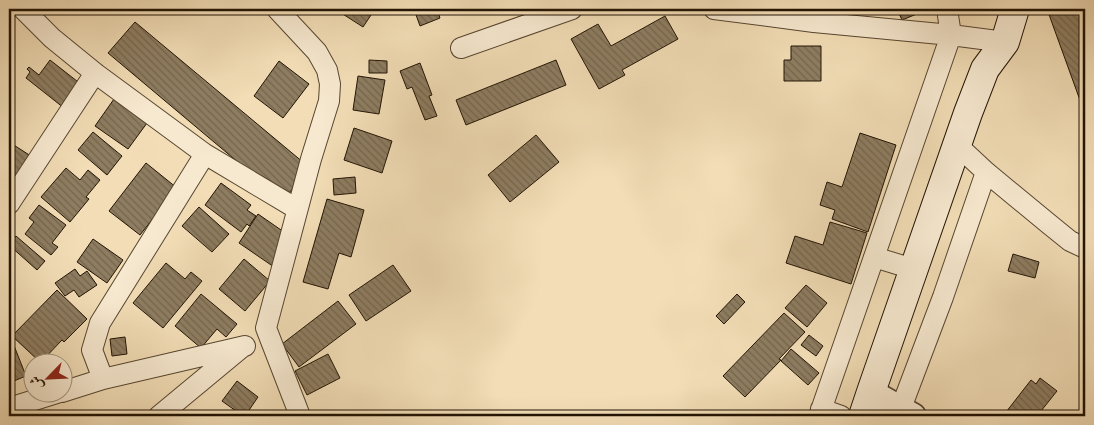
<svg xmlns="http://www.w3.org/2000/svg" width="1094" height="425" font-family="'Gentium Book Plus',Amiri,serif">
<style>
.building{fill:url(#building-back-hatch);stroke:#221404}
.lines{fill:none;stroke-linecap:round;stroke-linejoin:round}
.minor-casing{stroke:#564630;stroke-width:22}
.tertiary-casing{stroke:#564630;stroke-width:28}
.secondary-casing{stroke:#221404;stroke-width:30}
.minor{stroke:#f7e9d0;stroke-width:20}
.tertiary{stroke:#f7e9d0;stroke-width:25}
.secondary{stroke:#f7e9d0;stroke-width:28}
</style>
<defs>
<pattern id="building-back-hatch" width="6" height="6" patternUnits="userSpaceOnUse" patternTransform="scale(1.25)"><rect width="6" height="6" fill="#8e7d61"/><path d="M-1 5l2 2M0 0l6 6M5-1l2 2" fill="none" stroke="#74654e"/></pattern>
</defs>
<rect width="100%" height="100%" fill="#f2ddb6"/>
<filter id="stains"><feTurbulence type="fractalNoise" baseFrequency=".004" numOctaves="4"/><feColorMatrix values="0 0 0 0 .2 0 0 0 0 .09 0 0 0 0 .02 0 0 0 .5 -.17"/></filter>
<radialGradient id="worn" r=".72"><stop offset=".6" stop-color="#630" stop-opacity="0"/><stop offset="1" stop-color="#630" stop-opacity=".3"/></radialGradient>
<path class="building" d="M335 9H375L363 27Z
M424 9H437L440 18 420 26 415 12Z
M897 9H929L902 20Z
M1047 9H1082L1085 18V114Z
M665 16 678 39 622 70 625 75 599 89 571 39 598 24 611 46Z
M135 22 310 168 283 200 108 53Z
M791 46H821V81H784V60H791Z
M50 60 82 85 64 108 26 78 30 72 27 69 29 67 39 75Z
M369 60 387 61V73H369Z
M556 60 566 85 466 125 456 100Z
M279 61 309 84 283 118 254 96Z
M420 63 432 95 429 96 437 116 425 120 412 87 407 89 400 71Z
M358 76 385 80 379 114 353 110Z
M114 99 147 123 128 149 95 126Z
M354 128 392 141 382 173 344 160Z
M93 132 122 156 107 175 78 150Z
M860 133 896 145 868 232 832 219 835 210 820 205 827 182 842 187Z
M536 135 559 162 510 202 488 175Z
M9 142 34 158 9 187Z
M146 163 177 188 140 235 109 211Z
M66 168 80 180 88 170 100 180 86 197 89 199 70 222 41 197Z
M355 177 356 193 334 195 333 179Z
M221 183 251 205 247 210 256 216 249 226 247 224 241 232 205 205Z
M327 199 364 210 351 257 339 253 328 289 303 282Z
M39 205 66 225 52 243 58 247 51 255 25 234 34 222 29 218Z
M199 207 229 234 212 252 182 226Z
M258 214 294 239 274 267 239 243Z
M830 222 867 233 851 284 786 263 795 236 823 245Z
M16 236 45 261 37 270 9 245Z
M93 239 123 260 107 283 77 262Z
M1013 254 1039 262 1035 278 1008 271Z
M244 259 270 281 245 311 219 289Z
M166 263 185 279 191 272 202 281 163 328 133 303Z
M393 265 411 291 366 321 349 295Z
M75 269 80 276 87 271 97 285 79 297 74 290 65 296 55 283Z
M806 285 827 303 807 327 785 308Z
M57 290 87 319 64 342 62 340 41 362H40L12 336Z
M201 294 237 324 226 337 217 329 201 348 175 326Z
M737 294 745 302 724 324 716 316Z
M338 301 356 324 299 367 282 344Z
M784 313 805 332 779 359 781 360 745 397 723 376Z
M809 335 823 346 816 356 801 345Z
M125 337 127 354 112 356 110 339Z
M11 338 26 376 9 383V339Z
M791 349 819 373 808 385 781 361Z
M328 354 340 378 307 395 295 371Z
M1040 378 1057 391 1037 416H1003L1031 380 1036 384Z
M237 381 258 397 245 416H243L222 401Z"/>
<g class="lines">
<g class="minor-casing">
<path id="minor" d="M23 9 52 38 95 73 205 154 297 209
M277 9 317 52 327 70 330 84 329 101 311 159 266 328 300 416
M714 9 814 22 951 35 819 416
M947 9 951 35 1005 42
M461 48 572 9
M956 144 986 172 1049 224 1070 241 1085 248
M9 204 95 73
M874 257 913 269
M103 379 92 350 100 323 205 154
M62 392 103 379 245 346
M9 408 60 392
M821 409 841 416
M159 416 241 348
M898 416 943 297 986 172"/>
</g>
<g class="tertiary-casing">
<path id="tertiary" d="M871 392 913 416"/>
</g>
<g class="secondary-casing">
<path id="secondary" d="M863 416 871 392 968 113 985 69 1005 42 1015 9"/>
</g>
<use href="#minor" class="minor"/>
<use href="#tertiary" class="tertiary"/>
<use href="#secondary" class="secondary"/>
</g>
<rect width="1094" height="425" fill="none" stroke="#f2ddb6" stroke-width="30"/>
<rect x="10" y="10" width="1074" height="405" fill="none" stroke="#221404" stroke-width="2.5"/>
<rect x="15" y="15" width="1064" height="395" fill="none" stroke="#221404"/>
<g transform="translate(48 378) rotate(246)"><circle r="24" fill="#f7e9d0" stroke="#a2947e"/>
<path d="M0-4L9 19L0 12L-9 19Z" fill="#8f2418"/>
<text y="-8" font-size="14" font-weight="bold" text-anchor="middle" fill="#221404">ش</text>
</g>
<rect width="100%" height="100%" filter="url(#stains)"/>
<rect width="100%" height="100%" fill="url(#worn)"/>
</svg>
